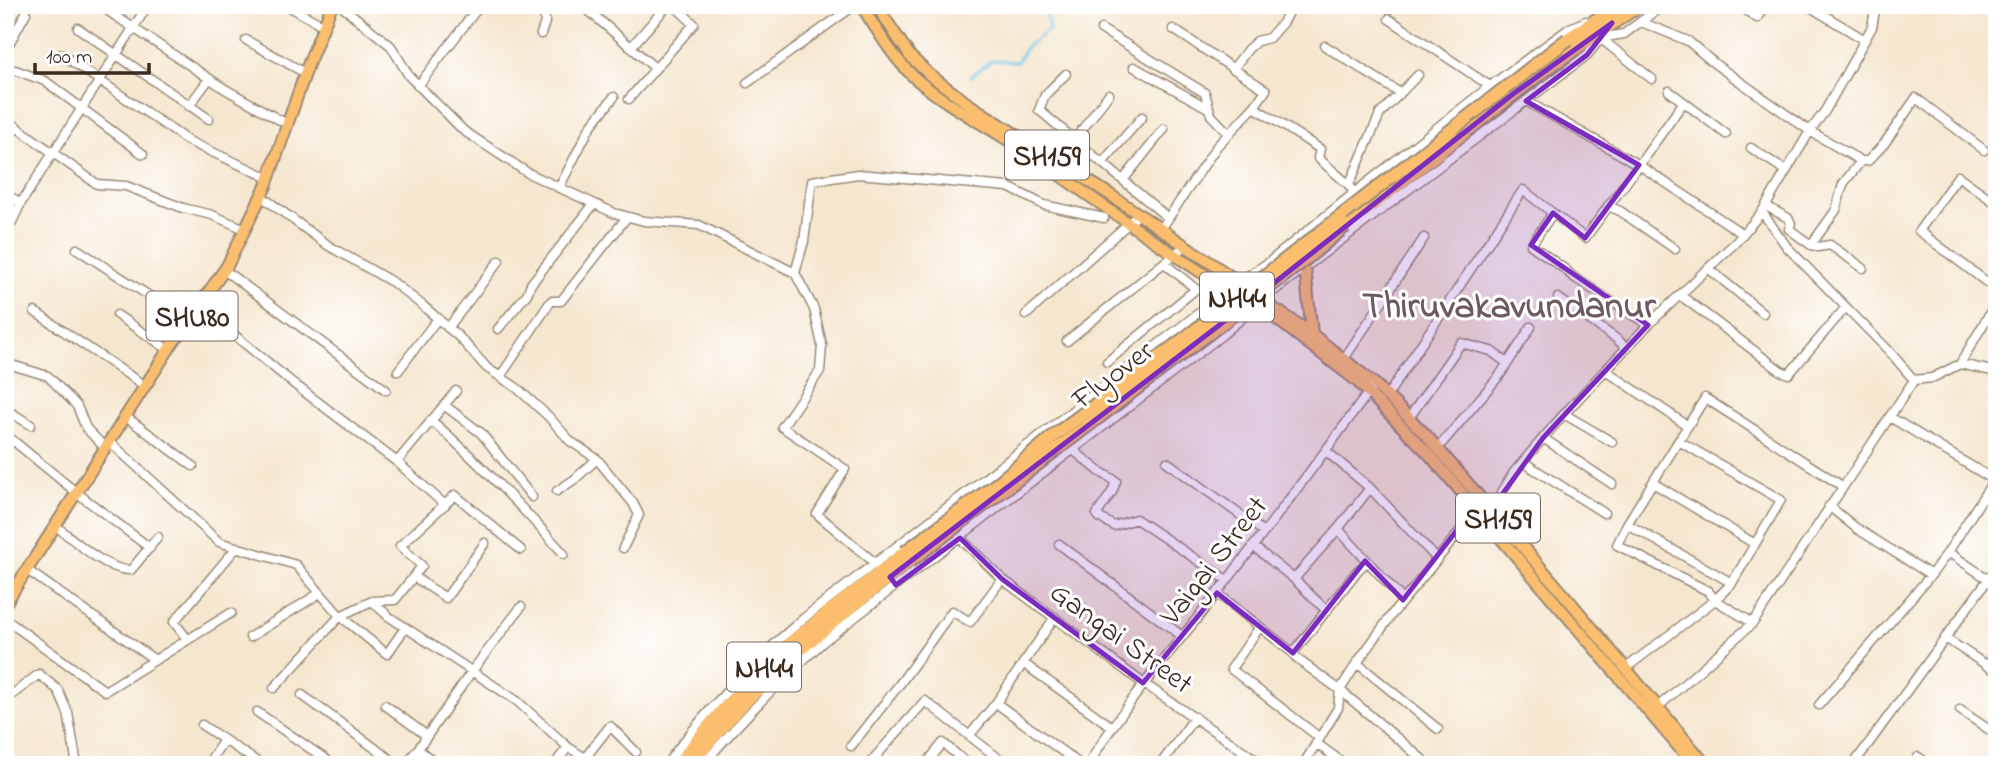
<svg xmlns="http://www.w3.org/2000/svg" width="2002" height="770" font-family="'Indie Flower',sans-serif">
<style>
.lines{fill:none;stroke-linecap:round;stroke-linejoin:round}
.stream{stroke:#6ac5e8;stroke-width:2.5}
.minor-casing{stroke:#988876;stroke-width:11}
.major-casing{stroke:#988876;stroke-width:14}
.highway-casing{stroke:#988876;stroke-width:16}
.minor{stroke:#fff;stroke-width:8}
.major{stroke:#fabe6e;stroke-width:10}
.highway{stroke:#fabe6e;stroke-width:12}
.highway-bridge-casing{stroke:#988876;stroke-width:16;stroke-linecap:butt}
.highway-bridge{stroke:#fabe6e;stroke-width:12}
.marked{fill:#7b2cbf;fill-opacity:0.2;stroke:#7b2cbf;stroke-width:5;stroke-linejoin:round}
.labels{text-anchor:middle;stroke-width:6;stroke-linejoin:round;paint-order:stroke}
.shield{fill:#fff;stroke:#766a62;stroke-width:2}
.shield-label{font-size:28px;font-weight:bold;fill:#3b2a1e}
.street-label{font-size:30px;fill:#3b2a1e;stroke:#fff}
.district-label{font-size:37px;font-weight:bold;fill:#6c5a60;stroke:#fff}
</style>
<rect width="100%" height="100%" fill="#fff"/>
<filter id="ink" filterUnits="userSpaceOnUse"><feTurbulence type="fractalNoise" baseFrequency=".0143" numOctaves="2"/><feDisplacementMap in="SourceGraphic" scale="14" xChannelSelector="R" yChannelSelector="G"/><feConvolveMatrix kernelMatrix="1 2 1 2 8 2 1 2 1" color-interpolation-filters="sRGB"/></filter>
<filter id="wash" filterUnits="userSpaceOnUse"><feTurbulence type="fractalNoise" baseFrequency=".00686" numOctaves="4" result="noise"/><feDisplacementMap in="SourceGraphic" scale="28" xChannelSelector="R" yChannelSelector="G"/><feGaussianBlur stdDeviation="1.57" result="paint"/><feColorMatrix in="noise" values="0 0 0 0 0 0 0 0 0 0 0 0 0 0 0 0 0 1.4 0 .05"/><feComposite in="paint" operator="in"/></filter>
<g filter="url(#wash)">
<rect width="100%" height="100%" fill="#f5e6cf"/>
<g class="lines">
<path class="stream" d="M970 77 992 60 1017 62 1027 46 1049 30 1045 5"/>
</g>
</g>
<g filter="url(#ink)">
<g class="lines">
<g class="minor-casing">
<path id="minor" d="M99 5 225 89 287 124
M286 5 324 26
M340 5 391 46 409 76 464 131 528 173 614 213 644 221 699 225 795 273 814 309 822 345 820 371 782 427 845 469 817 514 875 563 881 571
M582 5 655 68
M1739 5 1757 18 1765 5
M1807 5 1865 40
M1991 5 1997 9
M1389 19 1490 86
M1641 22 1688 41 1715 64 1810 131 1861 161H1868L1884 144 1916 98 1984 150
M78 28 209 119
M1101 29 1205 93 1211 115 1229 134
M541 34 545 22 544 5
M1600 38 1624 34 1663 5
M1600 38 1652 79
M246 40 305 73
M1325 46 1400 93
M631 47 668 5
M5 51 26 13
M61 54 188 141 269 178
M1134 67 1208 108
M1233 69 1248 49 1257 41 1269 38 1283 22 1292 5
M15 70 45 81 143 154
M1066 74 1045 95 1039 110 1168 218
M747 83 855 5
M418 86 480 5
M1669 91 1726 134
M629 99 694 24 674 5
M1683 103 1639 165 1743 234
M189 106 209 79
M1254 107 1320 149 1318 158 1349 185 1354 193
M5 119 97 184 126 186 183 208 212 215 245 229
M1075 139 1109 94
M5 144 16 126
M1751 148 1786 171
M1103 162 1142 117
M1124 179 1164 129
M1349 185 1380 114 1418 75
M559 188 590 127 614 97
M5 194 21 203 11 224
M261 196 329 246 394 283 422 305 459 337 487 368 517 388 549 417 570 441 597 459 633 503 639 515 623 548
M21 203 148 5
M1997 204 1958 176 1919 231 1997 290
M1608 206 1620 211 1675 249
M1766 206 1788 218 1791 223 1789 229 1811 245 1836 210 1843 184 1861 161
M1762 212 1787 247 1890 352 1914 380
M1553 213 1531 245 1566 270 1572 276 1648 325
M1161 229 1217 146 1254 107 1266 90 1173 29
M1811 245 1818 247 1830 245 1863 268
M77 249 188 321
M1709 269 1763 313
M224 270 386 390
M795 273 804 241 812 181 858 174 1008 187 1044 205 1104 218
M1243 279 1269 262 1354 193 1490 86 1570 28 1586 21
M1275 290 1587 55 1604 34
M1680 295 1781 371 1789 374 1846 307
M1558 298 1618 340 1626 348
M199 306 294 384 397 462 445 505
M35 312 145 386
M117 315 169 350
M1026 315 1139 214
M448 328 499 261
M498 329 527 294 531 284 594 204
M1067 341 1186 245
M1344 359 1424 238
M1107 362 1196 289 1164 263
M5 363 48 376 77 406 86 428 105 448
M1960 364 1997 301
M1605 370 1688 426
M398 371 438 318
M500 377 551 301H561L627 217
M1387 396 1523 190 1585 238 1639 165 1526 101
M444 405 481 433 532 497
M5 409 31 425
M1564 414 1612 442
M126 417 193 466
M1890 417 1994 480
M1409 418 1461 343 1491 351 1507 363
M431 420C479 462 522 507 564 554
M5 434 77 493 150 548
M1543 438 1612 484
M110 442 219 542 296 565 340 616 372 601 395 600 422 566 400 546 455 495 521 550
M1438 448 1500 375 1531 327
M1073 450 1099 471 1116 481 1112 492 1097 514 1100 518 1114 526 1136 519 1227 580
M1326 451 1370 488 1437 559
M397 462 456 391
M1167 462 1264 532
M1523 462 1604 513
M1653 483 1755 544
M557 491 575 479 597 459
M1829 506 1856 528 1931 575
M1491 510 1514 472 1564 414 1648 325 1736 242 1762 212 1810 131 1825 111 1872 27 1876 5
M1627 524 1732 583
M56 526C74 540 108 572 131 570L158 537
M1338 529 1403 600
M960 538 1002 579 1143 683 1264 765
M1059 544 1182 636
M1253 546 1294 579 1327 611
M1948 552 1988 579
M27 570 155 660
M414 577 446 598 485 543
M1294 579 1338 529 1370 488
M1217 593 1293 653 1297 659 1340 690 1429 765
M372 601 388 616 517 701 568 747 554 765
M5 619 105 691 231 613
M1753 623 1715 600 1708 591 1617 545 1627 524 1705 398 1842 486
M1259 628 1231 669 1320 738
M250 637 320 593
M1945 638 1997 672
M188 640 174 622 237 547
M1293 653 1358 570 1367 562
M1023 663 1112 727
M1357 663 1438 729
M1987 666 1997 651
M1626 668 1715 600 1732 583 1781 500 1679 441
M274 688 340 616 387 654 405 628
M302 695 398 765
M5 700 39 674 58 690 68 713 77 765
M996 703 1081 765
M385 705 427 736
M1819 705 1931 575 1948 552 1997 475
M1658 707 1753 623 1914 380 1932 378 1960 364 1997 372
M1960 710 1997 735
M257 712 334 765
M202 725 262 765
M969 736 996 703 1055 617
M1316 743 1346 765
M851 746 902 681 952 611 970 622 1002 579
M568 747 585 758 610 726 636 752
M1918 757 1931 765
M207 765 224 740
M405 765 418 749
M438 765 418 749 472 671 521 607
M666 765C706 710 752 662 804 618L1239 282
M703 765C740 720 781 680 824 641L1222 335 1254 308
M868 765 925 701 1007 765
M925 765 943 743 969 765
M1088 765C1121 709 1163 661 1203 611 1261 538 1316 464 1371 389
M1160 765 1195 717
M1234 765 1244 751
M1303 765 1338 708 1340 690 1357 663 1393 613 1458 534 1477 504
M1853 765 1997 567"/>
</g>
<g class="major-casing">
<path id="major" d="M861 5C877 30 893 58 915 78 946 105 984 124 1017 146 1090 195 1160 248 1234 293
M876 5 910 56 930 75 967 103 1112 196 1239 282
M1305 268 1312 334
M1263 301 1308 331 1375 384 1427 436 1573 605 1706 765
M1262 308 1357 381 1428 453 1694 765
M5 604 172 344 227 266 266 186 308 65 332 5"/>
</g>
<g class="highway-casing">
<path id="highway" d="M1568 39 1618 5
M1345 226 1543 71 1639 5
M678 765C713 719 751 675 795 639 831 609 869 582 905 552
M691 765C751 684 830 623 909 562"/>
</g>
<use href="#minor" class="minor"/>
<use href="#major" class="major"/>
<use href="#highway" class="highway"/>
<g class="highway-bridge-casing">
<path id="highway-bridge" d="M905 552 997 484 1056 434 1184 339 1568 39
M909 562 1302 262 1345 226"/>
</g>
<use href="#highway-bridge" class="highway-bridge"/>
</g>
</g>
<path class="marked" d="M1612 23 1587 55 1526 101 1639 165 1585 238 1553 213 1531 245 1648 325 1543 438 1491 510 1481 499 1403 600 1365 561 1293 653 1217 593 1143 683 1002 579 960 538 896 585 890 577 1243 307 1263 303 1264 291 1513 94Z"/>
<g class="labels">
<g class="shield">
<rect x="1005" y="130.5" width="84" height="49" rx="5"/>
<rect x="1200" y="272.5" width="74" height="49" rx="5"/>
<rect x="146.5" y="291.5" width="91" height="49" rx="5"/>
<rect x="1456" y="493.5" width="84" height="49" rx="5"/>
<rect x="727" y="642.5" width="74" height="49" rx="5"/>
</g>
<g class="shield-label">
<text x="1047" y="165">SH159</text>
<text x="1237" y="307">NH44</text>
<text x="192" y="326">SHU80</text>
<text x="1498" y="528">SH159</text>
<text x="764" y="677">NH44</text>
</g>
<g class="street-label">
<text transform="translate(1112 374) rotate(-37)" y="10">Flyover</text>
<text transform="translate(1213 560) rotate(-52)" y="10">Vaigai Street</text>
<text transform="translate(1122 637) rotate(36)" y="10">Gangai Street</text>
</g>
<g class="district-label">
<text x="1509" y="317">Thiruvakavundanur</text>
</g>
</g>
<rect width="2002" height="770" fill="none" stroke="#fff" stroke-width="28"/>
<path d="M35 63v10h114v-10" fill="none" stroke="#3b2a1e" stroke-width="3.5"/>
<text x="46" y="63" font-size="21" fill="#3b2a1e" stroke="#ffffff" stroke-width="5" paint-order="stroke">100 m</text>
</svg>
